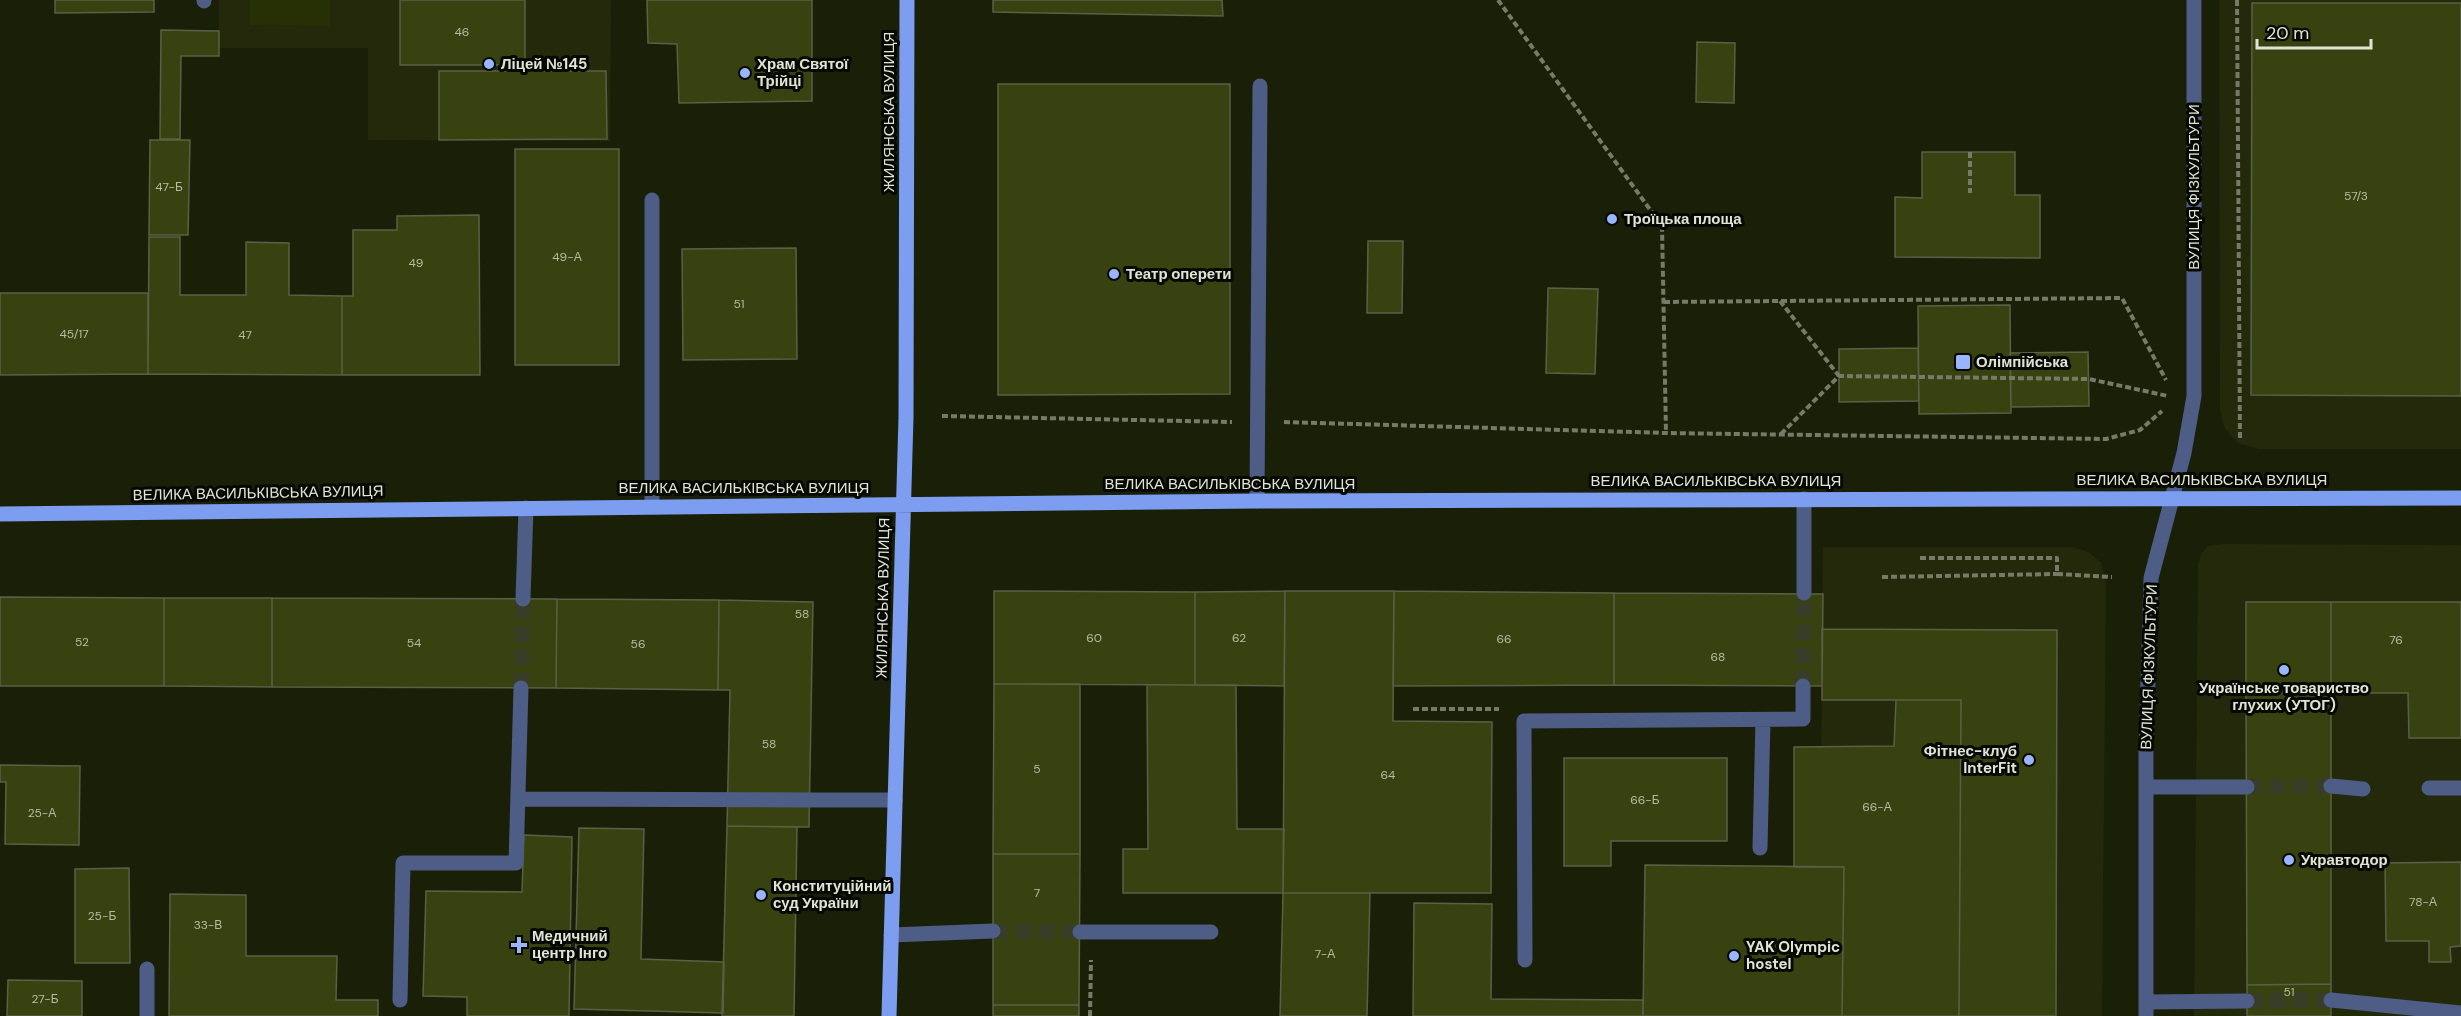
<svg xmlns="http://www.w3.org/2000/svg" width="2461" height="1016" font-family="'DM Sans',sans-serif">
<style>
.built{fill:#23290a}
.green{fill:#272f04}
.building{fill:#384210;stroke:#596046;stroke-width:1.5}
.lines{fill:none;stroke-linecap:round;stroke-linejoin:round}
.minor-tunnel{stroke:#383d27;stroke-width:15;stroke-dasharray:15 8;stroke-linecap:butt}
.path{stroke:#767a67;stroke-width:4;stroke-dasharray:6 3;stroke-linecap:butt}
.minor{stroke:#4d5d85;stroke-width:15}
.major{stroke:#7c9df0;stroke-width:15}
.poi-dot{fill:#98b5fd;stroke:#060802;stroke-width:2}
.labels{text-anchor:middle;stroke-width:6;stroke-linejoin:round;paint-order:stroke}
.number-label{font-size:12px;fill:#b6bca4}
.poi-label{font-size:15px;font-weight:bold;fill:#e0e4d5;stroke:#060802;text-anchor:start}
.street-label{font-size:15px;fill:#e0e4d5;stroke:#060802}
</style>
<rect width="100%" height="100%" fill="#1a1f08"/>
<path class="built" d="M219 0H611L610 141 368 140V48H219Z
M2219 0H2461V449H2258L2238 443 2225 429 2220 410Z
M2223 544 2461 545V1016H2194L2198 564 2201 554 2208 546Z
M1823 547H2073L2090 553 2101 563 2106 582 2102 1016H1819Z"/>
<path class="green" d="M250 0H330V26L250 25Z"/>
<path class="building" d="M55 0H154V12L55 13Z
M400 0H525V65H400Z
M647 0H812V101L679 103 677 44 648 43Z
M993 0H1222L1223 16 993 12Z
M2252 3H2461V396L2251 395Z
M161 30 219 31V56H181L180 139H160Z
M1697 42 1735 43 1734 103 1696 102Z
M439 71H606L607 139 439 140Z
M998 84H1230V394L998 395Z
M150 140H190L188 235H149Z
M515 149H619V365H515Z
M1922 152H2015V195H2040V258L1895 257V197L1922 198Z
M479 215 480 375H342V296H353V230H397V216Z
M149 237H180V295H246V242L289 243V295L342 296V375L148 374Z
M1368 241H1403L1402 313H1367Z
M796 248 797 359 683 360 682 249Z
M1548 288 1598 289 1595 374 1546 373Z
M0 293H148V374L0 375Z
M2010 305 2011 413 1919 414 1918 306Z
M1918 348 1919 401 1839 402V349Z
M2088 352 2089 406 2011 407 2010 353Z
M994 591 1195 592V685L994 684Z
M1285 591H1394L1393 721 1492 722 1491 893H1283Z
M1285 591 1284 686 1195 685V592Z
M1394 591 1614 593V685L1393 686Z
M1614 593 1823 594 1822 686 1614 685Z
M0 597 164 598V686H0Z
M164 598H272V687L164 686Z
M272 598 557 599 556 688 272 687Z
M557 599 719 600 718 690 556 688Z
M719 600 813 602 809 827 727 826 730 690H718Z
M2246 602H2331V693H2246Z
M2331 602H2461V738H2409L2408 693H2331Z
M1822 629 2057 630 2056 1016H1959L1961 700H1822Z
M994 684H1080V854H993Z
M1147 685H1236L1237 829H1284L1283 893H1123V849H1148Z
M2246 693H2331V984L2247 985Z
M1896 700H1961L1959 1016H1842L1844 867H1794V747L1894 746Z
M1564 758H1727V841H1611V866H1564Z
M0 765 80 766 79 845 5 844 6 782H0Z
M727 826 797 827 794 1016H722Z
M579 828 644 829 641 959 724 962 723 1013 574 1009Z
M524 835 572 837 569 1016H467V997L423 996 426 891 522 892Z
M993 854H1080L1079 1005H993Z
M2461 862V946L2450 947 2451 962H2429V941H2386L2385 863Z
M1645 865 1844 867 1842 1016H1643Z
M129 868 130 963H75V869Z
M1283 893H1370L1367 1016H1280Z
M170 894 246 895V956H337L336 1000H378V1016H169Z
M1414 903 1492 904 1491 999 1643 1000V1016H1413Z
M8 980 82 981V1016H7Z
M2331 984V1016H2247V985Z
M993 1005H1079V1016H993Z"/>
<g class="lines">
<path class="minor-tunnel" d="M1803 686 1804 593
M521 688 523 599
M2247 787 2331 786
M993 931 1080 932
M2247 1001 2331 1000"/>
<path class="path" d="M1498 0 1662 226 1666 433
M2237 0 2240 439
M1970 152V193
M1780 301 1839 376
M1664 302 2122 298 2166 380
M942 416 1232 422
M1284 422 1666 433 2106 439 2140 430 2162 411
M1781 434 1839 376 2089 379 2168 396
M1920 558H2057V574L2112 577
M1882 577 2057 574
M1413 709H1499
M1090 1016 1091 960"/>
<path class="minor" d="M204 1V0
M652 200V507
M1804 499V593
M1257 501 1260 86
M523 599 526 508
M2331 786 2363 789
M2146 787H2247
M2429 788H2461
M518 799 817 800
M809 800H895
M1760 848 1763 720
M1080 932H1211
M891 935 993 931
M1525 960 1524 721 1803 719V686
M400 1000 403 863H516L521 688
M2331 1000 2461 1013
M2146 1002 2247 1001
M147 1016V969
M2146 1016V748L2151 578 2184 453 2194 396V0"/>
<path class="major" d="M0 514 1257 501 2461 498
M889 1016 906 417 907 0"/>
</g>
<g class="poi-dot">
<circle cx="489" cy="64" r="6"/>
<circle cx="745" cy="73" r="6"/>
<circle cx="1612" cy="219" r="6"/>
<circle cx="1114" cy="274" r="6"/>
<rect x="1955" y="354" width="16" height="16" rx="3"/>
<circle cx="2284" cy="670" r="6"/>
<circle cx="2029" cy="760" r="6"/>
<circle cx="2289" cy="860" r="6"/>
<circle cx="761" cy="895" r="6"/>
<path d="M516 936h6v6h6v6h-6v6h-6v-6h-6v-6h6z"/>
<circle cx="1734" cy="956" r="6"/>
</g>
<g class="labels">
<g class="number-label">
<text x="462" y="36">46</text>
<text x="169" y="191">47-Б</text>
<text x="2356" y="200">57/3</text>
<text x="567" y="261">49-А</text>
<text x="416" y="267">49</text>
<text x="739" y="308">51</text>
<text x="74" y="338">45/17</text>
<text x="245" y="339">47</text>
<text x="802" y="618">58</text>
<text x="1094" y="642">60</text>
<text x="1239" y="642">62</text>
<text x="1504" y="643">66</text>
<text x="2396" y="644">76</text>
<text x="82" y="646">52</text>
<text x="414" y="647">54</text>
<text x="638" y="648">56</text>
<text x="1718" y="661">68</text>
<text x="769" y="748">58</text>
<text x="1037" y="773">5</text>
<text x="1388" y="779">64</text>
<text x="1645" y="804">66-Б</text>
<text x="1877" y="811">66-А</text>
<text x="42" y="817">25-А</text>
<text x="1037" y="897">7</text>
<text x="2423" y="906">78-А</text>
<text x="102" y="920">25-Б</text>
<text x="208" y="929">33-В</text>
<text x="1325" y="958">7-А</text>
<text x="2289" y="996">51</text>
<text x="45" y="1003">27-Б</text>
</g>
<g class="poi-label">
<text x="501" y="69">Ліцей №145</text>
<text x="757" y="69">Храм Святої<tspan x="757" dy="17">Трійці</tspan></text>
<text x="1624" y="224">Троїцька площа</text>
<text x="1126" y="279">Театр оперети</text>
<text x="1976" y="367">Олімпійська</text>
<text x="2284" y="693" text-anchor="middle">Українське товариство<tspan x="2284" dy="17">глухих (УТОГ)</tspan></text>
<text x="2017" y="756" text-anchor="end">Фітнес-клуб<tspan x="2017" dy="17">InterFit</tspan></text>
<text x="2301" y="865">Укравтодор</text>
<text x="773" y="891">Конституційний<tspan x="773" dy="17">суд України</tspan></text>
<text x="532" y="941">Медичний<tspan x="532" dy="17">центр Інго</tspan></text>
<text x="1746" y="952">YAK Olympic<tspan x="1746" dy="17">hostel</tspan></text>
</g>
<g class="street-label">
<text transform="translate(889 112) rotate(-90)" y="5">ЖИЛЯНСЬКА ВУЛИЦЯ</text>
<text transform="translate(2194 187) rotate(-90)" y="5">ВУЛИЦЯ ФІЗКУЛЬТУРИ</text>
<text x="2202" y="485">ВЕЛИКА ВАСИЛЬКІВСЬКА ВУЛИЦЯ</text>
<text x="1716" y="486">ВЕЛИКА ВАСИЛЬКІВСЬКА ВУЛИЦЯ</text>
<text x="1230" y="489">ВЕЛИКА ВАСИЛЬКІВСЬКА ВУЛИЦЯ</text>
<text x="744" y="493">ВЕЛИКА ВАСИЛЬКІВСЬКА ВУЛИЦЯ</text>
<text transform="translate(258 493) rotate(-1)" y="5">ВЕЛИКА ВАСИЛЬКІВСЬКА ВУЛИЦЯ</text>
<text transform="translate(883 598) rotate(-89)" y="5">ЖИЛЯНСЬКА ВУЛИЦЯ</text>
<text transform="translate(2149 667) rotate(-88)" y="5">ВУЛИЦЯ ФІЗКУЛЬТУРИ</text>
</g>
</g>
<path d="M2257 39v9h114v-9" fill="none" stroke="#e0e4d5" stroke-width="3"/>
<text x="2266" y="39" font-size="18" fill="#e0e4d5" stroke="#060802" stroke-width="4.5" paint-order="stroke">20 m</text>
</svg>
